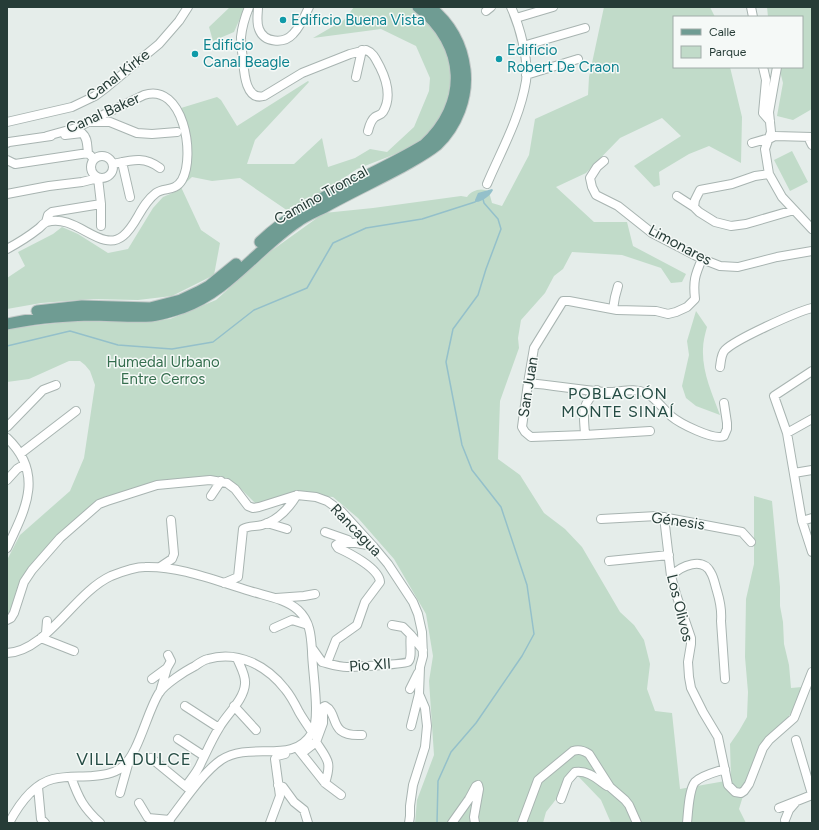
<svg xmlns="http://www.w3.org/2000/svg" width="819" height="830" font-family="Figtree,sans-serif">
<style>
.green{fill:#c1dbc9}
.water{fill:#94c0ca}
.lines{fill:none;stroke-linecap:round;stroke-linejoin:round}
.stream{stroke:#94c0ca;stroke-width:1.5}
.minor-casing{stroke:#a8b4b1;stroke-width:10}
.major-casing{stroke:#c2c8c7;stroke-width:13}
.minor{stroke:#fff;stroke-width:8}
.major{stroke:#6f9c93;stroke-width:11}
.culture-dot{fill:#0f9aa8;stroke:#f5f9f7;stroke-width:1.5}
.labels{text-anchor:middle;stroke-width:3;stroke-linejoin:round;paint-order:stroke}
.culture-label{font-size:15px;fill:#0d838f;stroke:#f5f9f7;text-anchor:start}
.street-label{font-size:15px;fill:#263c37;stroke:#f5f9f7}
.park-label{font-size:15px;fill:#356e4e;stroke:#f5f9f7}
.neighbourhood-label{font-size:16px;letter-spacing:1px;fill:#254c44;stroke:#f5f9f7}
.quarter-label{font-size:17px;letter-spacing:1px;fill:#254c44;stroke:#f5f9f7}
</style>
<rect width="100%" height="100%" fill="#e5edea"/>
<path class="green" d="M230 7H245L234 32 213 41 209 27Z
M354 7H412L429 22 442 38 449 55 452 70 450 95 437 126 425 138 417 143 398 153 357 169 331 187 288 211 240 178 212 181 192 177 181 187 201 230 220 243 214 275 172 296 138 300 93 299 41 303 7 309V278L25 266 18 252 53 234 62 227 78 234 108 253 128 249 153 208 163 197 177 191 186 174 191 137 181 108 217 97 221 100 237 126 308 81 309 82 255 140 247 164H294L322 138 328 167 355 158 370 149 387 152 414 127 429 91 430 78 416 46 381 29 313 38 344 20Z
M604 7H710L715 17H674V67H730L742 117 741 163 709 146 689 154 659 172 660 185 654 187 634 166 681 136 662 118 620 138 586 173 556 187 594 222H627L633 246 686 274 682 282 671 283 661 268 622 255 572 252 563 269 554 276 545 293 521 320 518 338 519 348 500 401 498 459 520 475 544 513 565 529 582 547 620 612 634 625 644 640 650 664 647 689 655 711 672 713 680 789 731 780 730 744 739 731 747 717 748 692 745 657 746 599 754 564V496L772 501 780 587V606L783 622 784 644 789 665 791 688 802 687 792 712 754 760 739 809 746 823H611L601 800 576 774 546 812 543 823H415L417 800 434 755 429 681 433 656 426 614 394 559 358 518 333 497 298 494 257 505 238 486 225 478 157 481 99 500 25 579 9 616H7V560L20 535 70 491 84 458 95 385 90 371 85 365 80 361H69L29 379 7 382V330L16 328 74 321 131 322 170 319 216 300 271 251 324 213 373 208 461 196 467 197C472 190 482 187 489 192L492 203 502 206 529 155 535 119 588 95 589 77Z
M767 7H812V109L793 120 777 116 783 83 779 67H802V17H768Z
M792 151 808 182 790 191 774 160Z
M696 311 707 327C705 334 703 342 703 349 702 372 712 393 720 415L696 406 686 398 682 386 689 355 687 341Z"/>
<path class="water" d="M492 189 493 190C491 195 481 203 475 202V200L478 193Z"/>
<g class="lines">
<path class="stream" d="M7 346 70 331 118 345 172 349 213 342 254 310 307 288 333 243 366 228 422 219 475 202
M437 823 438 781 451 752 476 723 522 656 534 634 527 585 501 507 472 470 462 445 446 362 453 329 478 295 486 269 501 229 498 219 484 203 483 199"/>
<g class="minor-casing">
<path id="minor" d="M249 7C245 17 242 27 241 37 241 44 242 52 243 59 244 71 245 101 264 96L302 73 350 54 366 50C374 53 376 60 380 67 387 81 392 97 383 112 381 115 378 115 375 117 371 120 369 127 368 131
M258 7C258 14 256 22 259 29 264 43 284 44 293 34 300 27 305 16 309 7
M751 7 753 17
M486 11 491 7
M516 18 553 7
M523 46 585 28
M763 67 766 80 763 113 770 121
M777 67 769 112 771 132 765 149 769 174 782 197 812 229
M526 75 578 59
M356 77 362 50
M7 122 72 107 95 96 107 87 159 44 179 21 188 7
M91 122H110L137 133 152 134 177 132
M65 135 82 133C88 138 87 146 88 153
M810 137V141L812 145
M7 143 9 142 51 136
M752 143 766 139H769L775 136 812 137
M91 167a11 11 0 1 1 22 0a11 11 0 1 1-22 0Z
M7 160 15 164 88 153 94 159
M604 161 597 167 590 178 592 187 596 195 618 206 652 233 702 259 720 266 738 267 777 257 812 251
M122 162 130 197
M113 164C132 160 144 156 160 168
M769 174 755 176 732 184 700 190 695 200 694 207 699 212 715 222 731 226 746 224 794 210
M487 184C501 151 520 118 526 81 529 60 520 27 511 7
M7 194 49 186 82 182 98 178 101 204V226
M677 196 694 207
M46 222 48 215 52 212 101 204
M7 249C18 243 28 237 38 229 41 227 43 223 47 222 76 213 101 254 123 236 137 225 140 205 156 193 164 187 175 192 182 180 196 155 183 82 144 95L76 128 47 136
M613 309 615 297 618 286
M720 367C721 361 721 354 725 350 736 339 796 312 812 308
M812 371 774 396 787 433 802 521 812 552
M528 383C553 385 579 390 604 392 618 393 633 387 646 393 656 398 663 409 671 416 679 423 714 441 724 436L727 429V423L724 403
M7 427 43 390 56 385
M650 431 585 435 531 437 525 432 522 427 528 383 534 348 563 301H569L617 310 656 311 668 314 676 312 687 307 695 299C693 281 695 275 702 259
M787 433 812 419
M585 435C584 414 580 406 597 390
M7 438C45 474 25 510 7 548
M20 454 76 411
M794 473 812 470
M7 480 17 469 25 464
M211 496 221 481
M664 517 671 576 676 594 691 638V644L688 662 689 677 691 688 703 712 718 737 728 785 735 792 741 793 744 791 749 784 763 748 769 740 794 718 812 672
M601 519 657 516 742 532 751 542
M802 521 812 518
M267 523 287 529
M325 532 348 540
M609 561 669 555
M160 567 172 559 174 554 171 520
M671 576C681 566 703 556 711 573 714 578 715 585 717 591 720 601 722 610 721 621L725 679
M224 583 238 577 243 529C249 525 256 527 262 525 277 521 289 508 297 495
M276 598 304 596 315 594
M7 620 11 618 14 613 24 582 32 570 60 538 99 504 107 501 157 485 210 480 227 483 235 489 248 506 253 508 259 507 297 495 316 497 327 501 341 511 373 546 388 564 413 602 418 614 422 632 423 656 420 667 419 694 425 708 427 726 425 747 413 785 410 806V816L409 823
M392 625 403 627 411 635
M274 628 292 620 308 625
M46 633 47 621
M41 638 74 651
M312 648 322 662C330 664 339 667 347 667 354 667 406 664 408 662 413 658 409 641 411 635L423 650
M7 653C47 651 74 593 111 576 121 572 134 567 145 567 181 566 216 581 250 591 266 596 286 599 298 610 310 621 311 635 312 651 312 670 321 718 312 733 292 766 252 740 221 760 202 773 182 804 167 823
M327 663 336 640 357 625 365 602 380 582C379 568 349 553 338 548L336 545 339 543H356L373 546
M152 679 167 668
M410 689 418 673
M160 692 167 668 171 661 168 655
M185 706 219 728
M234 706 256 730
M411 726 419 694
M178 739 204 756
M796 740 812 794
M316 742C328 760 332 762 325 783
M298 749 325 783 341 795
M302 753 316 742 323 723V707L325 706C340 714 327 737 362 735
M151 758 190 790
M71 777C79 799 83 807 100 823
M278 785 283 787 294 802 304 810 308 823
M186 786C191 779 198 771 201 763 207 751 212 739 219 728 226 715 244 700 245 684 246 675 240 666 237 658
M38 787 41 819 45 823
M120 793 129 761
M561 799 568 780 575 772C588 770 597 779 607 786
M139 803 148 818 170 820
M779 808 812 795
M785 820 789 810 795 803
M9 823C18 806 33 784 53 779 66 776 79 777 92 776 102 775 113 774 121 768 139 754 146 714 159 693 165 684 185 671 195 666 199 663 204 660 208 659 238 650 267 666 285 689 291 696 295 704 299 712 303 719 308 726 312 732
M270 823 280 796 275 759 277 756 285 754
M452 823 469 799 476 786 478 785 479 789 474 817 475 823
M522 823 538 780 573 751C579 749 583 750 589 754L610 787 625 800 629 805 637 823
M687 823C688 813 689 789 695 782 702 775 716 772 725 769"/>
</g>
<g class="major-casing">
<path id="major" d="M260 242C306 198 370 178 424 145 469 104 467 45 418 7
M37 311 82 306 150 308 181 300 198 292 209 286 236 264
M7 324C34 318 62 316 90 315 110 315 130 317 151 316 161 315 172 311 182 308 228 292 257 249 297 222 305 216 315 212 325 207 350 193 376 181 402 167 414 160 426 154 437 145 457 126 468 97 465 70 462 44 450 23 430 7"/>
</g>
<use href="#minor" class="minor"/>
<use href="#major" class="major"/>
</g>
<g class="culture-dot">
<circle cx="283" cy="20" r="4"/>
<circle cx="195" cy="54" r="4"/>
<circle cx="499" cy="59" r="4"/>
</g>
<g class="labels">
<g class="culture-label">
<text x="291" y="25">Edificio Buena Vista</text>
<text x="203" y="50">Edificio<tspan x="203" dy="17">Canal Beagle</tspan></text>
<text x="507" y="55">Edificio<tspan x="507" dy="17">Robert De Craon</tspan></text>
</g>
<g class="street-label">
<text transform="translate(118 75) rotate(-37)" y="5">Canal Kirke</text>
<text transform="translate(103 113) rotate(-24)" y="5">Canal Baker</text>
<text transform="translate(321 195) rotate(-29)" y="5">Camino Troncal</text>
<text transform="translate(680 245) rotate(28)" y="5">Limonares</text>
<text transform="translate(528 387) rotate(-81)" y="5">San Juan</text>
<text transform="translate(678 521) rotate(8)" y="5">Génesis</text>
<text transform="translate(356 530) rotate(46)" y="5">Rancagua</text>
<text transform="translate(680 608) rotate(76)" y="5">Los Olivos</text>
<text transform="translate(370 665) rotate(-4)" y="5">Pio XII</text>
</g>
<g class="park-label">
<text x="163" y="367">Humedal Urbano<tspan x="163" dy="17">Entre Cerros</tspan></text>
</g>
<g class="neighbourhood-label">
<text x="618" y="399">POBLACIÓN<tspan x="618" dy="18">MONTE SINAÍ</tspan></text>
</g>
<g class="quarter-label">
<text x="134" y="765">VILLA DULCE</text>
</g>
</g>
<rect width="819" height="830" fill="none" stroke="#263c37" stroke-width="16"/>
<rect x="673" y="16" width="130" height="52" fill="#f5f9f7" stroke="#a2adaa"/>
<rect x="681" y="29" width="20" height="6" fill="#6f9c93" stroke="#a2adaa"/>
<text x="709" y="36" font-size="12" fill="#263c37">Calle</text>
<rect x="681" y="46" width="20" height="12" fill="#c1dbc9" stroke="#a2adaa"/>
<text x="709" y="56" font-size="12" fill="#263c37">Parque</text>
</svg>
